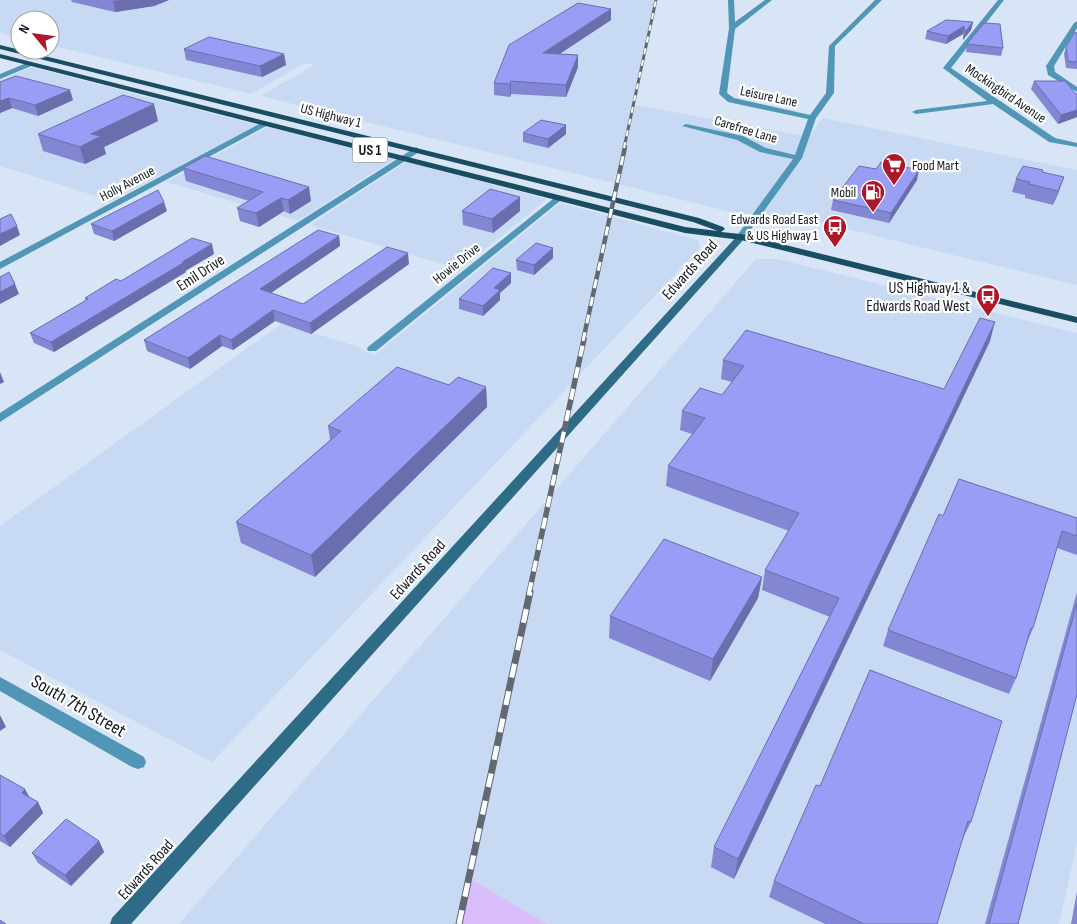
<svg xmlns="http://www.w3.org/2000/svg" width="1077" height="924" font-family="'Sofia Sans Condensed',sans-serif">
<style>
.built{fill:#c8daf3}
.green{fill:#dabdfb}
.lines{fill:none;stroke-linecap:round;stroke-linejoin:round}
.street{fill:#5196b6;fill-rule:evenodd}
.secondary{fill:#2d6b86;fill-rule:evenodd}
.primary{fill:#1b4d62;fill-rule:evenodd}
.rail-far3-casing{stroke:#606973;stroke-width:3}
.rail-far2-casing{stroke:#606973;stroke-width:4.5}
.rail-far1-casing{stroke:#606973;stroke-width:5.5}
.rail-casing{stroke:#606973;stroke-width:7}
.rail-far3{stroke:#fff;stroke-width:2;stroke-dasharray:6;stroke-linecap:butt}
.rail-far2{stroke:#fff;stroke-width:3;stroke-dasharray:9;stroke-linecap:butt}
.rail-far1{stroke:#fff;stroke-width:4;stroke-dasharray:11;stroke-linecap:butt}
.rail{stroke:#fff;stroke-width:5;stroke-dasharray:14;stroke-linecap:butt}
.wall{fill:#8387d3}
.shaded-wall{fill:#6a6eac}
.building{fill:#989df5;stroke:#6a6eac}
.labels{text-anchor:middle;stroke-width:4.5;stroke-linejoin:round;paint-order:stroke}
.far-street-label{font-size:14px;fill:#151a20;stroke:#fff}
.far-poi-label{font-size:14px;fill:#151a20;stroke:#fff;text-anchor:end}
.shield{fill:#fff;stroke:#5b5f63;stroke-width:1}
.shield-label{font-size:15px;font-weight:bold;fill:#151a20}
.street-label{font-size:16px;fill:#151a20;stroke:#fff}
.poi-label{font-size:16px;fill:#151a20;stroke:#fff;text-anchor:end}
.near-street-label{font-size:19px;fill:#151a20;stroke:#fff}
</style>
<rect width="100%" height="100%" fill="#d7e5f7"/>
<path class="built" d="M0 0H655L631 104 809 137 823 118 1077 170V285L814 221 727 211 261 96 314 65 305 63 251 94 50 45V20H20V38L0 33Z
M32 67 147 97 257 125 112 201 0 166V80Z
M268 127 394 159 298 221 166 182Z
M406 162 547 199 460 269 310 225Z
M560 203 698 240 700 248 212 762 0 650V526L282 323 362 348 360 350 375 355Z
M756 259H778L1077 333V843L1059 924H547L470 879 460 924H179Z"/>
<path class="green" d="M469 878 547 924H460Z"/>
<g class="lines">
<path class="street" d="M728 0H734L735 22 765 0H772L735 29 727 93 734 98 810 115 826 93 829 46 875 0H882L835 46 834 93 816 118 802 158 744 239 741 240 736 237 793 159 760 152 737 140 682 126 686 124 743 136 766 148 795 155 808 119 728 102 719 94 729 28Z
M998 0H1004L951 68 1055 138 1077 143V147L1049 142 993 104 916 114 912 112 916 110 987 101 943 68Z
M1077 21V28L1054 66 1055 72 1077 87V92L1048 75 1046 66 1074 23Z
M29 62 36 64 0 79V74Z
M263 122 270 124 0 269V262Z
M416 147 420 150 419 152 0 422V413Z
M558 195 561 196V200L376 351H368L367 349 368 347Z
M0 677 144 757 146 762 144 767 138 769 132 767 0 691Z"/>
<path class="secondary" d="M741 234 746 237 744 239 131 924H110L112 918 738 235Z"/>
<path class="primary" d="M0 45 699 218 723 227 725 229 721 232 741 234 1077 317V323L741 240 685 233 0 58V54L685 227 718 231 693 222 0 49Z"/>
<g class="rail-far3-casing">
<path id="rail-far3" d="M624 148 656 0"/>
</g>
<g class="rail-far2-casing">
<path id="rail-far2" d="M583 341 625 147"/>
</g>
<g class="rail-far1-casing">
<path id="rail-far1" d="M529 593 584 339"/>
</g>
<g class="rail-casing">
<path id="rail" d="M459 924 530 592"/>
</g>
<use href="#rail-far3" class="rail-far3"/>
<use href="#rail-far2" class="rail-far2"/>
<use href="#rail-far1" class="rail-far1"/>
<use href="#rail" class="rail"/>
</g>
<path class="wall" d="M71 0H169L154 6 115 12 72 2Z
M611 20 559 54 578 55V67L566 97 511 94 510 97 494 95V83Z
M973 22 971 30 963 40V34L946 44 925 39 927 31Z
M1077 33V69L1066 68 1064 54 1066 47Z
M967 44 1003 48 1001 56 966 52Z
M184 49 284 54 286 65 262 77 186 60Z
M1034 81 1077 94V117L1058 124 1031 89Z
M0 82 73 100 38 116 12 108 0 113Z
M158 121 104 147 106 154 85 164 43 151 38 134Z
M523 133 566 134 548 148 523 142Z
M183 168 311 201 290 214 284 211 259 227 240 221 237 208 249 201 186 181Z
M1043 172 1059 191 1053 205 1025 198V195L1012 192 1016 179Z
M917 180 889 223 831 210 833 200Z
M167 211 114 241 94 234 91 224Z
M462 211H520L493 233 463 225Z
M339 236 340 246 271 293 303 304 409 264 311 334 275 321 233 350 222 346 190 369 147 351 144 340Z
M214 254 185 271 186 272 54 352 34 343 30 333 86 301 85 298 121 281Z
M553 258 534 275 517 270 516 260Z
M511 273V283L500 293V300L483 316 459 309V299Z
M990 341 734 879 711 867 714 847 830 617 762 590 765 570 789 531 666 486 668 466 692 434 680 430 682 411 722 395 732 382 721 379 723 360 944 389Z
M449 385 486 387 487 407 315 577 241 543 236 522 330 440 328 426Z
M943 516 1077 518V555L1057 548 1033 628 1026 645 1016 678 1009 694 883 646 888 630Z
M762 577 758 598 710 681 609 638 610 616Z
M1077 592V694L1018 924H985Z
M870 670 971 822 963 838 937 924H825L769 897 774 881 820 786Z
M0 775 30 798 38 802 43 813 10 847 0 841Z
M99 841 104 852 71 886 38 863 32 853Z
M1077 890V924H1071L1077 891Z"/>
<path class="shaded-wall" d="M120 0H169L154 6 115 12 113 1Z
M611 9V20L543 65V53Z
M973 22 971 30 963 40 965 32Z
M964 26 963 34 946 44 948 36Z
M284 54 286 65 262 77 260 66Z
M578 55V67L566 97V85Z
M511 81V94L510 97V84Z
M70 90 73 100 38 116 35 105Z
M9 98 12 108 0 113V101Z
M154 104 158 121 104 147 106 154 85 164 80 147 91 134Z
M1077 110V117L1058 124 1061 115Z
M566 125V134L548 148V139Z
M919 170 917 180 889 223 891 213Z
M1064 177 1059 191 1053 205 1058 191Z
M309 187 311 201 290 214 288 200Z
M520 197V211L493 233 492 219Z
M281 198 284 211 259 227 256 213Z
M164 202 167 211 114 241 112 231Z
M17 226 20 235 0 246V234Z
M339 236 340 246 262 299 260 289Z
M212 244 214 254 185 271 186 272 54 352 51 342Z
M553 248V258L534 275V265Z
M408 253 409 264 311 334 310 323Z
M511 273V283L500 293V300L483 316V306L494 288Z
M15 284 19 294 0 304V292Z
M273 310 275 321 233 350 231 340Z
M995 322 990 341 734 879 738 859Z
M220 335 222 346 190 369 188 358Z
M0 372 4 382 0 384Z
M486 387 487 407 315 577 311 555Z
M762 577 758 598 710 681 713 659Z
M0 715 6 727 0 731Z
M25 789 31 800 22 793Z
M38 802 43 813 10 847 4 836Z
M99 841 104 852 71 886 65 875Z"/>
<path class="building" d="M578 3 611 9 543 53 578 55 566 85 511 81 510 84 494 83 509 45Z
M946 20 973 22 965 32 964 26 948 36 927 31Z
M984 23 1000 24 1003 48 967 44Z
M1075 32 1077 33V62L1068 61 1066 47Z
M209 37 284 54 260 66 184 49Z
M16 76 70 90 35 105 9 98 0 101V82Z
M1034 81H1065L1076 94H1077V110L1061 115Z
M123 95 154 104 91 134 101 136 80 147 38 134Z
M541 120 566 125 548 139 523 133Z
M205 156 309 187 288 200 281 198 256 213 237 208 263 192 183 168Z
M881 162 919 170 891 213 833 200 859 166 876 169Z
M1023 166 1043 170 1042 172 1064 177 1058 191 1029 184 1030 182 1016 179Z
M490 189 520 197 492 219 462 211Z
M158 190 164 202 112 231 91 224Z
M11 214 17 226 0 234V219Z
M318 230 339 236 260 289 303 304 387 247 408 253 310 323 273 310 231 340 220 335 188 358 144 340Z
M192 238 212 244 182 262 183 263 51 342 30 333 88 299 85 298 116 279 121 281Z
M536 243 553 248 534 265 516 260Z
M493 268 511 273 494 288 500 290 483 306 459 299Z
M9 272 15 284 0 292V277Z
M980 318 995 322 738 859 714 847 839 598 765 570 799 513 668 466 705 418 682 411 700 388 722 395 744 366 723 360 746 330 944 389Z
M397 367 449 385 458 377 486 387 311 555 236 522 341 431 328 426Z
M959 479 1077 518V536L1062 531 1033 628H1031L1016 678 888 630 939 514 943 516Z
M664 539 762 577 713 659 610 616Z
M1077 603V694L1018 924H989Z
M870 670 1002 721 971 822 968 821 937 924H864L774 881 816 785 820 786Z
M0 775 25 789 22 793 38 802 4 836 0 833Z
M66 819 99 841 65 875 32 853Z
M0 920 6 924H0Z"/>
<defs>
<g id="supermarket-pin" transform="scale(1.25)"><path d="M0 17L-7.5 6A9.5 9.5 0 1 1 7.5 6Z" fill="#ac172a" stroke="#fff"/><path d="M-6-5.5h2.5l.6 2H6L4.5 2H-2.5L-4.4-4H-6ZM-1.5 3.2a1.3 1.3 0 1 0 .1 0ZM3 3.2a1.3 1.3 0 1 0 .1 0Z" fill="#fff"/></g>
<g id="fuel-pin" transform="scale(1.25)"><path d="M0 17L-7.5 6A9.5 9.5 0 1 1 7.5 6Z" fill="#ac172a" stroke="#fff"/><path d="M-5.5-6h7V0h2V4h1.3V-2.5L3-4.5l.8-.8L6-3V5H2.5V1h-1V6h-7ZM-4.2-4.7v3.2H.2V-4.7Z" fill="#fff"/></g>
<g id="bus-pin" transform="scale(1.25)"><path d="M0 17L-7.5 6A9.5 9.5 0 1 1 7.5 6Z" fill="#ac172a" stroke="#fff"/><path d="M-5-6H5V4H4V6H2V4H-2V6H-4V4H-5ZM-3.5-4V0h7V-4ZM-3.5 1.2v1.5H-2V1.2ZM2 1.2v1.5H3.5V1.2Z" fill="#fff"/></g>
</defs>
<g fill-rule="evenodd">
<use href="#supermarket-pin" x="894" y="165"/>
<use href="#fuel-pin" x="873" y="192"/>
<use href="#bus-pin" x="835" y="227"/>
<use href="#bus-pin" x="988" y="296"/>
</g>
<g class="labels">
<g class="far-street-label">
<text transform="translate(1006 93) rotate(34)" y="5">Mockingbird Avenue</text>
<text transform="translate(769 96) rotate(12)" y="5">Leisure Lane</text>
<text transform="translate(331 115) rotate(14)" y="5">US Highway 1</text>
<text transform="translate(746 129) rotate(17)" y="5">Carefree Lane</text>
<text transform="translate(127 183) rotate(-28)" y="5">Holly Avenue</text>
<text transform="translate(456 263) rotate(-39)" y="5">Howie Drive</text>
</g>
<g class="far-poi-label">
<text x="912" y="170" text-anchor="start">Food Mart</text>
<text x="856" y="197">Mobil</text>
<text x="818" y="224">Edwards Road East<tspan x="818" dy="16">&amp; US Highway 1</tspan></text>
</g>
<rect class="shield" x="352.5" y="137.5" width="35" height="25" rx="4"/>
<g class="shield-label">
<text x="370" y="155">US 1</text>
</g>
<g class="street-label">
<text transform="translate(689 269) rotate(-48)" y="6">Edwards Road</text>
<text transform="translate(200 272) rotate(-33)" y="6">Emil Drive</text>
<text transform="translate(417 569) rotate(-48)" y="6">Edwards Road</text>
<text transform="translate(145 869) rotate(-48)" y="6">Edwards Road</text>
</g>
<g class="poi-label">
<text x="970" y="293">US Highway 1 &amp;<tspan x="970" dy="18">Edwards Road West</tspan></text>
</g>
<g class="near-street-label">
<text transform="translate(79 705) rotate(30)" y="7">South 7th Street</text>
</g>
</g>
<g transform="translate(35 35) rotate(299)"><circle r="24" fill="#ffffff" stroke="#a1a3a6"/>
<path d="M0-4L9 19L0 12L-9 19Z" fill="#ac172a"/>
<text y="-8" font-size="14" font-weight="bold" text-anchor="middle" fill="#151a20">N</text>
</g>
</svg>
